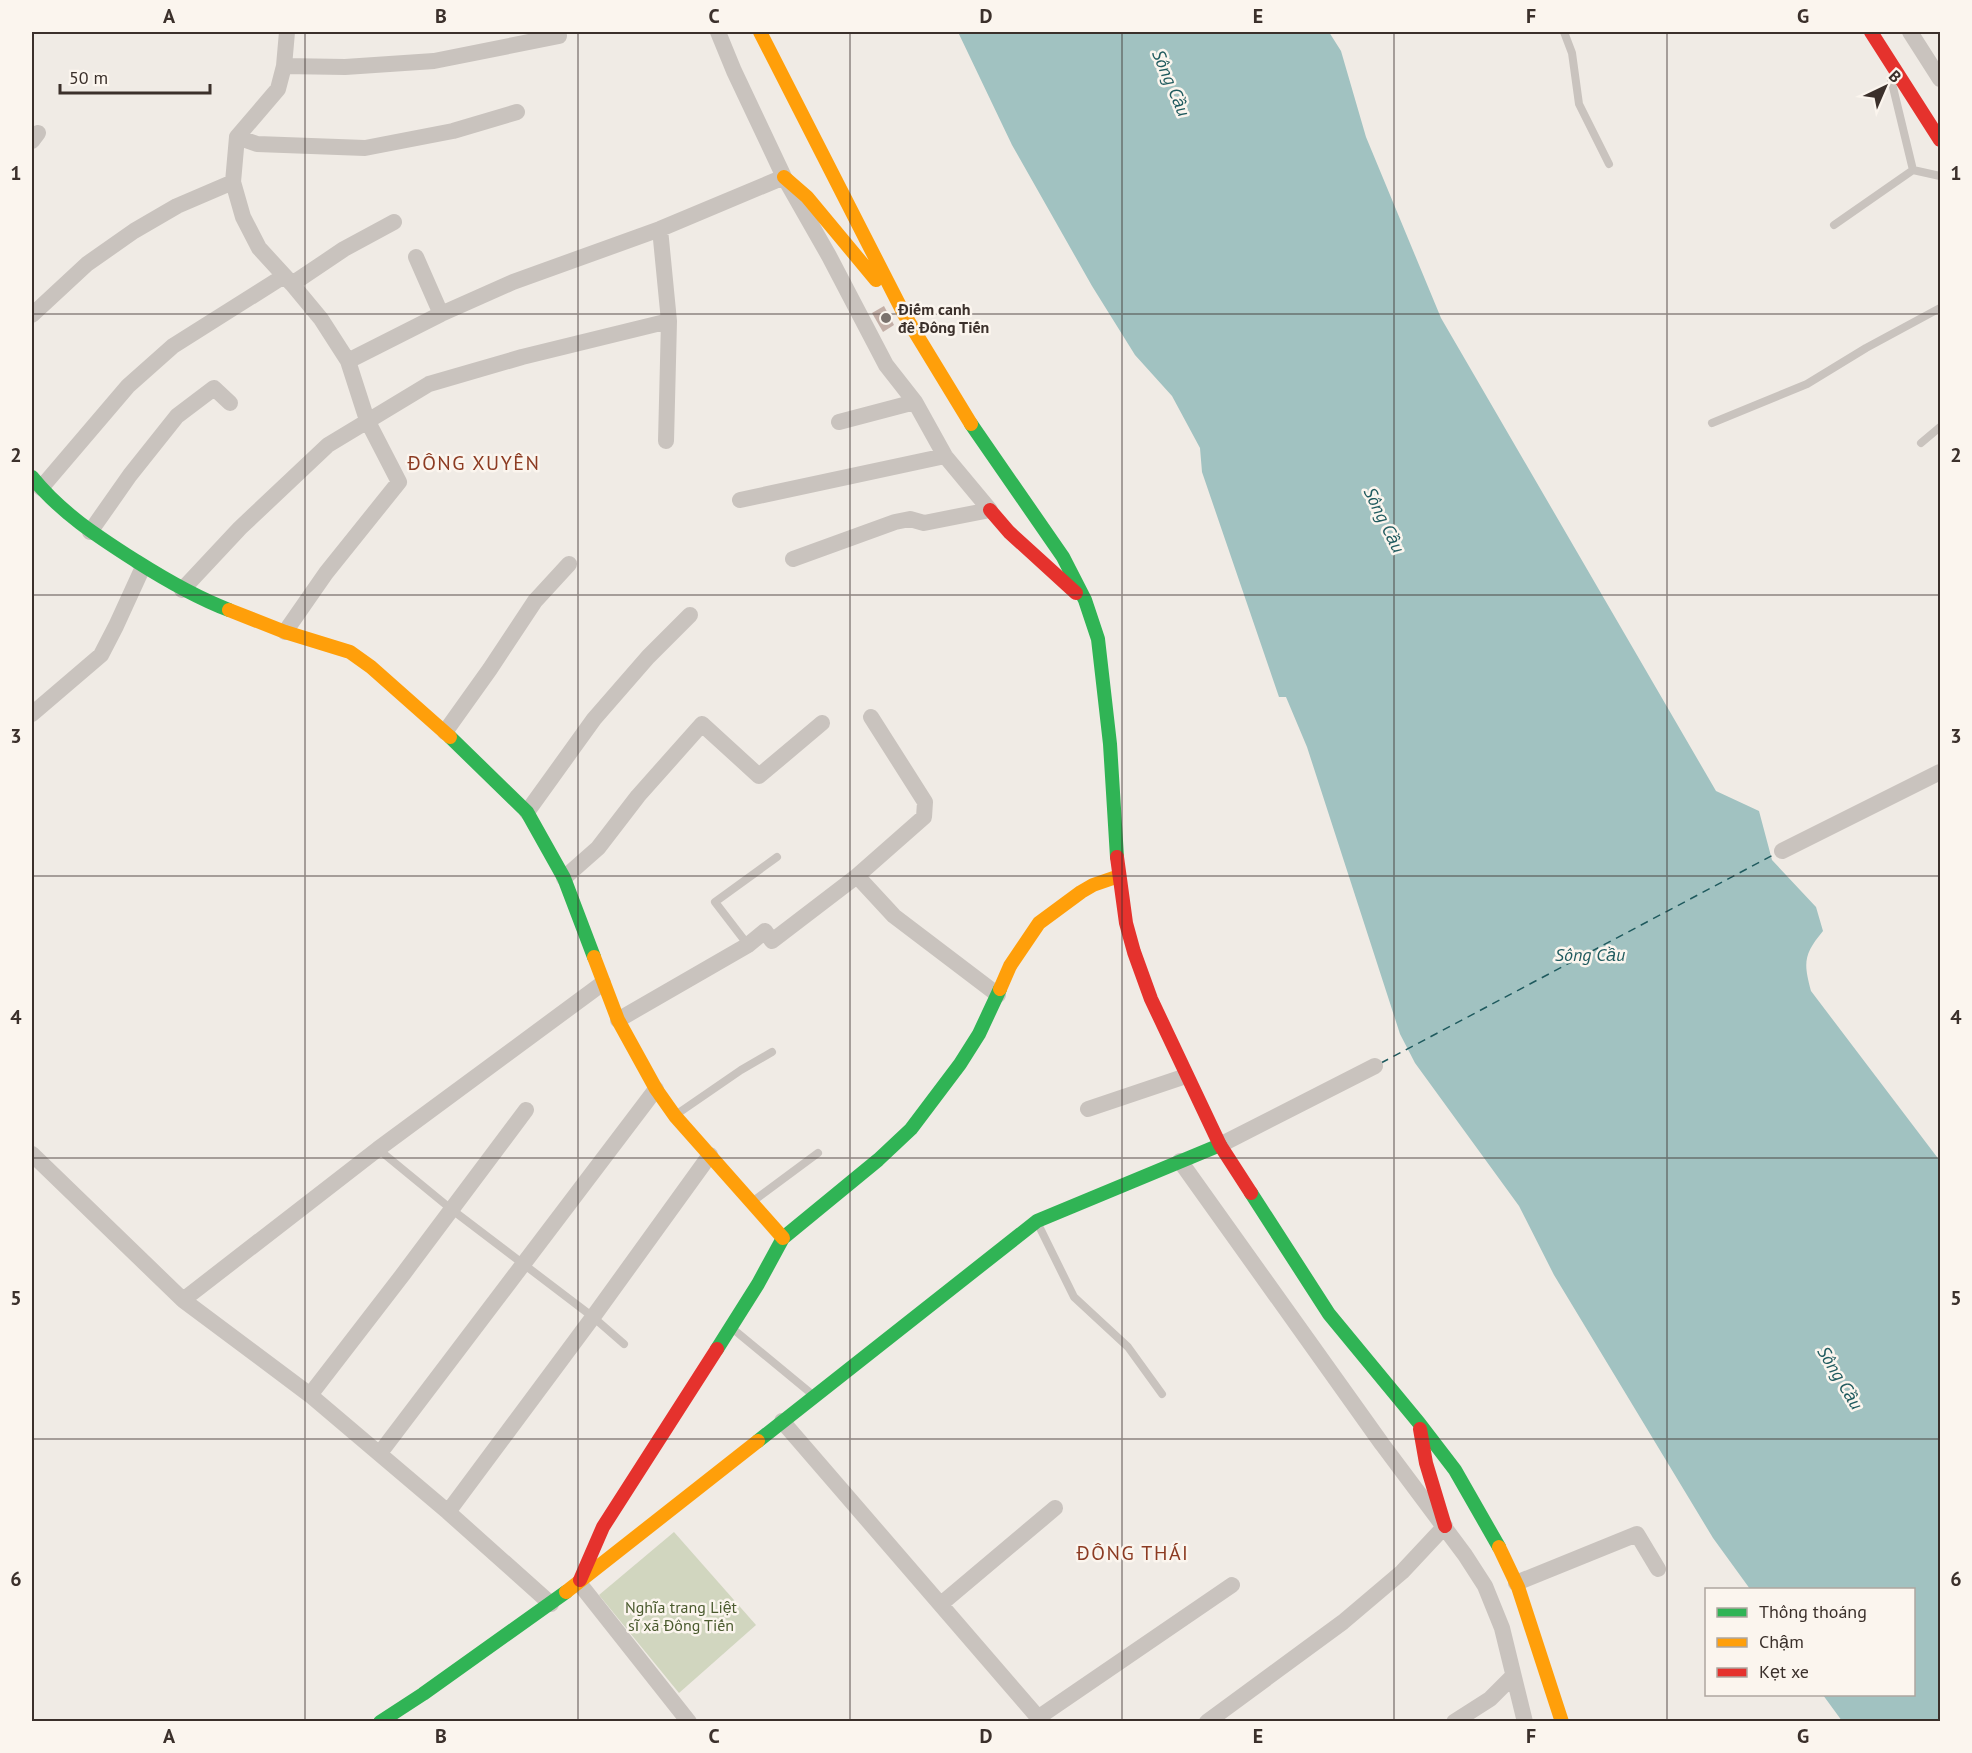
<svg xmlns="http://www.w3.org/2000/svg" width="1972" height="1753" font-family="'PT Sans',sans-serif">
<style>
.green{fill:#d1d6bf}
.water{fill:#a1c2c1}
.lines{fill:none;stroke-linecap:round;stroke-linejoin:round}
.ferry{stroke:#1f5a5e;stroke-width:1.5;stroke-dasharray:8 6;stroke-linecap:butt}
.building{fill:#c3afa7}
.lane{stroke:#c9c3be;stroke-width:8}
.street{stroke:#c9c3be;stroke-width:16}
.fast{stroke:#30b455;stroke-width:14}
.slow{stroke:#ff9f0a;stroke-width:14}
.jam{stroke:#e5322d;stroke-width:14}
.grid{fill:none;stroke:#3b302b;stroke-width:1.5;stroke-opacity:0.55}
.poi-dot{fill:#7a716c;stroke:#fbf5ee;stroke-width:2}
.labels{text-anchor:middle;stroke-width:5;stroke-linejoin:round;paint-order:stroke}
.poi-label{font-size:16px;font-weight:bold;fill:#3b302b;stroke:#fbf5ee;text-anchor:start}
.park-label{font-size:16px;fill:#4a5a2e;stroke:#fbf5ee}
.water-label{font-size:18px;font-style:italic;fill:#1f5a5e;stroke:#fbf5ee}
.quarter-label{font-size:20px;letter-spacing:1.5px;fill:#8c3b22;stroke:#fbf5ee}
.neatline{fill:none;stroke:#3b302b;stroke-width:2}
.grid-label{font-size:20px;text-anchor:middle;font-weight:bold;fill:#3b302b}
</style>
<rect width="100%" height="100%" fill="#f0ebe5"/>
<path class="green" d="M674 1532 756 1625 679 1693 599 1595Z"/>
<path class="water" d="M958 32H1329L1341 51 1366 137 1441 318 1716 791 1759 811 1772 860 1816 907 1823 931C1804 954 1803 962 1811 991L1940 1161V1721H1842L1823 1695 1914 1694V1590L1750 1589 1713 1538 1554 1275 1519 1206 1415 1063 1400 1034 1307 747 1286 697H1279L1202 472 1200 448 1172 396 1135 355 1092 286 1012 145Z"/>
<g class="lines">
<path class="ferry" d="M1381 1063 1775 854"/>
</g>
<path class="building" d="M884 306 894 325 883 332 872 313Z"/>
<g class="lines">
<path class="lane" d="M1564 32 1572 53 1579 104 1609 164
M1891 79 1913 170 1940 176
M1834 225 1913 170
M1712 423 1807 384 1866 348 1940 308
M1921 443 1940 427
M748 945 715 902 777 857
M677 1114 741 1070 772 1052
M378 1149 451 1209 593 1317 624 1344
M752 1202 818 1153
M1038 1224 1074 1297 1128 1347 1162 1394
M733 1329 813 1395"/>
<path class="street" d="M718 32 734 71 784 177 829 256 886 365 915 402 945 456 990 510 924 523 910 519 895 522 793 559
M1910 32 1940 79
M284 66 345 67 434 61 559 36
M237 137 257 144 365 148 453 131 517 112
M32 141 38 133
M660 229 669 321 666 441
M416 257 441 314
M292 284 344 249 394 222
M32 315 87 264 134 231 177 206 233 182
M348 361 441 314 513 282 660 229 784 177
M839 422 915 402
M41 488 128 386 173 346 284 276
M740 500 945 456
M90 532 130 475 177 416 214 388 230 403
M182 590 240 528 328 445 429 384 522 357 669 321
M285 632 326 573 399 482 367 420 348 361 321 319 292 284 259 248 243 217 233 182 237 137 278 89 284 66 287 32
M32 714 101 655 116 626 143 567
M445 732 490 669 535 601 569 564
M527 812 594 719 648 657 690 615
M1782 851 1940 772
M857 876 894 916 998 995
M564 878 598 848 638 796 702 724 759 776 822 723
M618 1020 748 945 765 931 772 941 857 876 924 817 925 802 871 717
M1088 1109 1186 1076
M1220 1145 1375 1066
M32 1154 183 1300 310 1395 448 1512 551 1604
M1180 1161 1382 1444 1465 1555 1485 1586 1502 1628 1525 1722
M183 1300 378 1149 603 983
M310 1395 404 1273 526 1110
M782 1421 1042 1722
M380 1453 656 1089
M448 1512 593 1317 710 1155
M579 1583 689 1722
M1516 1583 1637 1534 1658 1569
M941 1604 1055 1508
M1039 1717 1232 1585
M1207 1722 1343 1622 1402 1572 1445 1526
M1454 1722 1490 1699 1513 1676"/>
<path class="fast" d="M971 424 1063 557 1085 600 1098 639 1110 744 1117 857
M32 477C61 513 97 536 136 561 166 580 195 597 229 610
M450 737 527 812 564 878 594 957
M1251 1193 1329 1314 1419 1423 1455 1470 1499 1547
M717 1349 758 1284 783 1238 878 1160 911 1129 960 1064 979 1034 1000 989
M758 1441 1037 1221 1220 1145
M380 1722 423 1694 566 1592"/>
<path class="slow" d="M760 32 904 314 971 424
M784 177 807 197 876 280
M229 610 285 632 350 652 371 667 450 737
M594 957 618 1020 656 1089 675 1116 783 1238
M1000 989 1010 966 1039 923 1081 892 1093 885 1119 876
M1499 1547 1518 1587 1562 1722
M566 1592 758 1441"/>
<path class="jam" d="M1871 32 1940 140
M990 510 1009 532 1076 593
M1117 857 1126 923 1134 952 1151 999 1220 1145 1251 1193
M1420 1429 1426 1463 1445 1526
M580 1580 603 1527 717 1349"/>
</g>
<path class="grid" d="M305 32V1722M578 32V1722M850 32V1722M1122 32V1722M1394 32V1722M1667 32V1722M32 314H1940M32 595H1940M32 876H1940M32 1158H1940M32 1439H1940"/>
<circle class="poi-dot" cx="886" cy="318" r="6"/>
<g class="labels">
<g class="poi-label">
<text x="898" y="315">Điếm canh<tspan x="898" dy="18">đê Đông Tiến</tspan></text>
</g>
<g class="park-label">
<text x="681" y="1613">Nghĩa trang Liệt<tspan x="681" dy="18">sĩ xã Đông Tiến</tspan></text>
</g>
<g class="water-label">
<text transform="translate(1171 83) rotate(67)" y="6">Sông Cầu</text>
<text transform="translate(1384 520) rotate(64)" y="6">Sông Cầu</text>
<text x="1590" y="961">Sông Cầu</text>
<text transform="translate(1840 1378) rotate(59)" y="6">Sông Cầu</text>
</g>
<g class="quarter-label">
<text x="474" y="470">ĐÔNG XUYÊN</text>
<text x="1133" y="1560">ĐÔNG THÁI</text>
</g>
</g>
<rect width="1972" height="1753" fill="none" stroke="#fbf5ee" stroke-width="66"/>
<rect x="1705" y="1588" width="210" height="108" fill="#fbf5ee" stroke="#aea6a0" stroke-width="1.5"/>
<rect x="1717" y="1608" width="30" height="9" fill="#30b455" stroke="#aea6a0" stroke-width="1.5"/>
<text x="1759" y="1618" font-size="18" fill="#3b302b">Thông thoáng</text>
<rect x="1717" y="1638" width="30" height="9" fill="#ff9f0a" stroke="#aea6a0" stroke-width="1.5"/>
<text x="1759" y="1648" font-size="18" fill="#3b302b">Chậm</text>
<rect x="1717" y="1668" width="30" height="9" fill="#e5322d" stroke="#aea6a0" stroke-width="1.5"/>
<text x="1759" y="1678" font-size="18" fill="#3b302b">Kẹt xe</text>
<g transform="translate(1885 87) rotate(44)" stroke="#fbf5ee" stroke-width="4.5" paint-order="stroke">
<path d="M0-4.5L10 22L0 15L-10 22Z" fill="#3b302b"/>
<text y="-9" font-size="16" font-weight="bold" text-anchor="middle" fill="#3b302b">B</text>
</g>
<path d="M60 84v9h150v-9" fill="none" stroke="#3b302b" stroke-width="3"/>
<text x="69" y="84" font-size="18" fill="#3b302b" stroke="#fbf5ee" stroke-width="4.5" paint-order="stroke">50 m</text>
<rect x="33" y="33" width="1906" height="1687" class="neatline"/>
<g class="grid-label">
<text x="169" y="23">A</text>
<text x="441" y="23">B</text>
<text x="714" y="23">C</text>
<text x="986" y="23">D</text>
<text x="1258" y="23">E</text>
<text x="1531" y="23">F</text>
<text x="1803" y="23">G</text>
<text x="16" y="180">1</text>
<text x="1956" y="180">1</text>
<text x="16" y="462">2</text>
<text x="1956" y="462">2</text>
<text x="16" y="743">3</text>
<text x="1956" y="743">3</text>
<text x="16" y="1024">4</text>
<text x="1956" y="1024">4</text>
<text x="16" y="1305">5</text>
<text x="1956" y="1305">5</text>
<text x="16" y="1586">6</text>
<text x="1956" y="1586">6</text>
<text x="169" y="1743">A</text>
<text x="441" y="1743">B</text>
<text x="714" y="1743">C</text>
<text x="986" y="1743">D</text>
<text x="1258" y="1743">E</text>
<text x="1531" y="1743">F</text>
<text x="1803" y="1743">G</text>
</g>
</svg>
